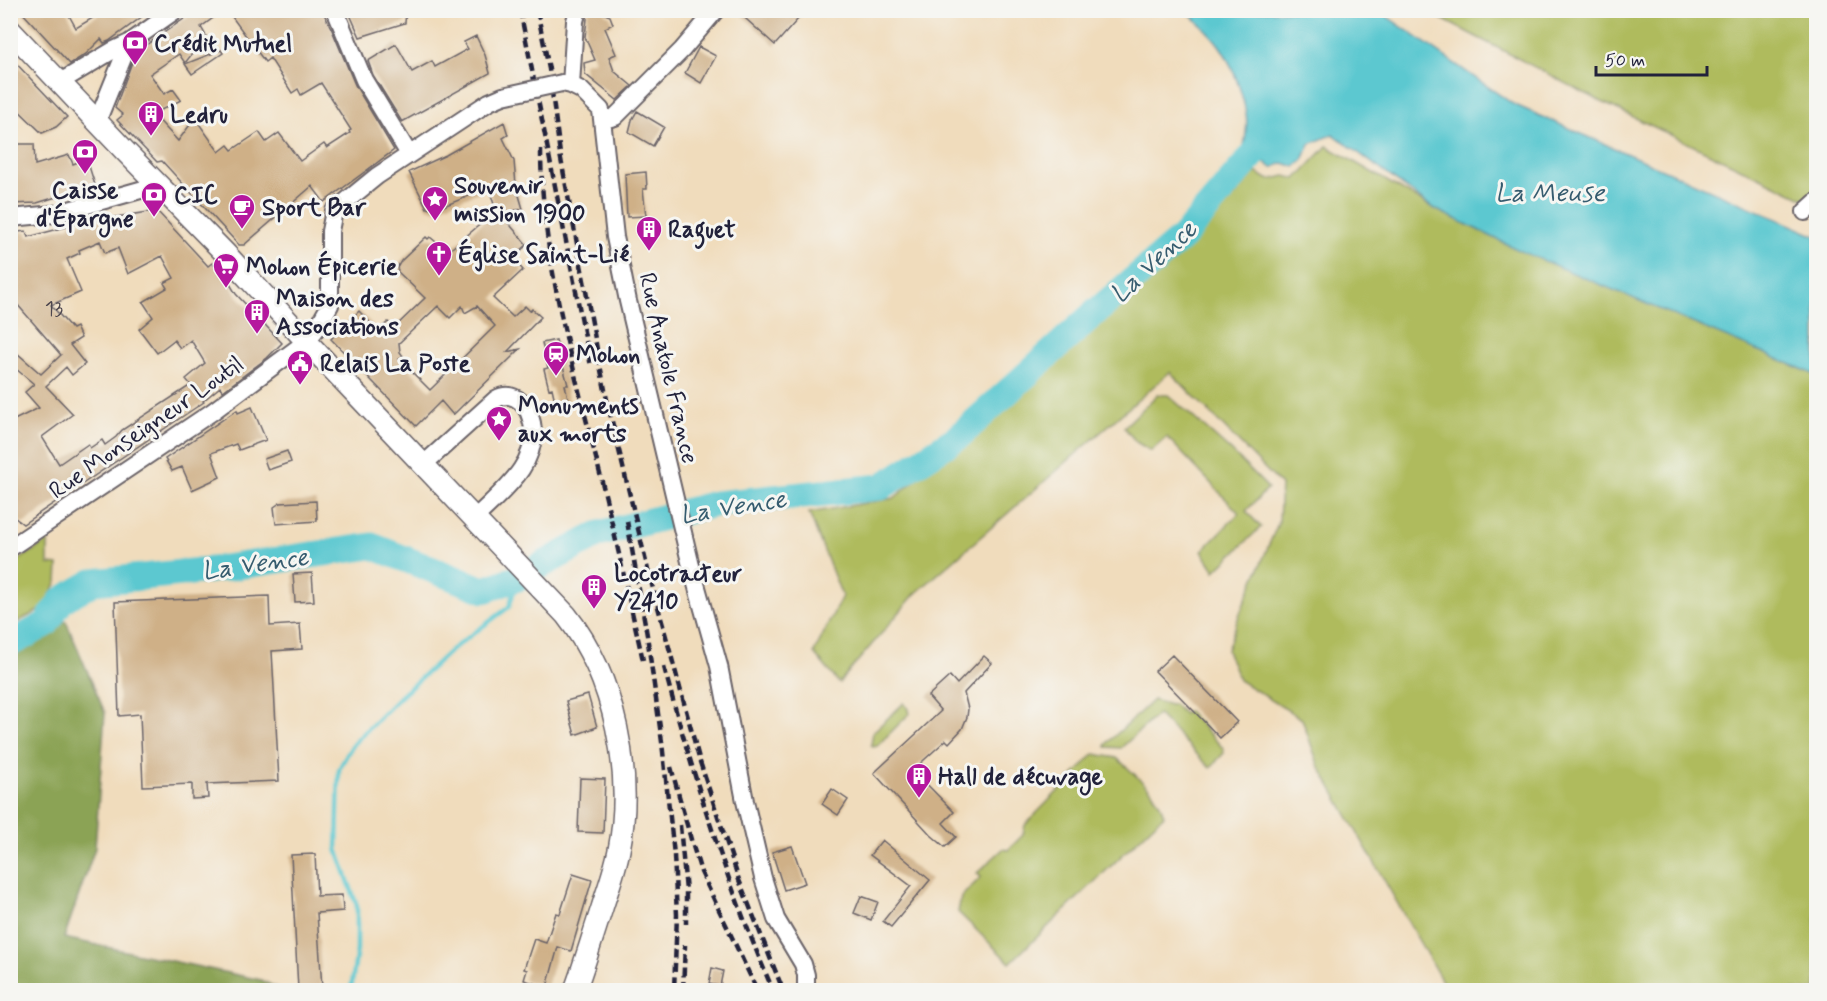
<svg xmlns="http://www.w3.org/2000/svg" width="1827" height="1001" font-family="Mynerve,sans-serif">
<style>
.green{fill:#afbb5d;stroke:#686e4c;stroke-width:1.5}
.forest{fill:#8ba354;stroke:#566248;stroke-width:1.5}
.water{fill:#5bc8d0;stroke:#3e7586;stroke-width:1.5}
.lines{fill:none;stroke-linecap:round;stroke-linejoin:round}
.stream{stroke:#5bc8d0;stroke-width:4.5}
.river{stroke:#5bc8d0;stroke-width:27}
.building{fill:#cfb087;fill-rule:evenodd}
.minor-casing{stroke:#6a6368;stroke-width:20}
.major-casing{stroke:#6a6368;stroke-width:24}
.minor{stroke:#fff;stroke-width:16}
.major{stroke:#fff;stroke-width:21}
.rail{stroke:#22223b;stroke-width:4.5;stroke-dasharray:9 4.5;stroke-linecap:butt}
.minor-bridge-casing{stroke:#6a6368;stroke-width:20;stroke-linecap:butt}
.minor-bridge{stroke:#fff;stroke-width:16}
.labels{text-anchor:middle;stroke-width:6;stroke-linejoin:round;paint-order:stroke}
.number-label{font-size:21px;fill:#4d464e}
.poi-label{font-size:24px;font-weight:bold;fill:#22223b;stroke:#f6f6f2;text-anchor:start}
.street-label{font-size:24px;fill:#22223b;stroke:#f6f6f2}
.water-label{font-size:26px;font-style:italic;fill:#365c6f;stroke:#f6f6f2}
</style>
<rect width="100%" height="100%" fill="#f6f6f2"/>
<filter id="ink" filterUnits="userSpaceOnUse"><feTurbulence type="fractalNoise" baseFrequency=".0167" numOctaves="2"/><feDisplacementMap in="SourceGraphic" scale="12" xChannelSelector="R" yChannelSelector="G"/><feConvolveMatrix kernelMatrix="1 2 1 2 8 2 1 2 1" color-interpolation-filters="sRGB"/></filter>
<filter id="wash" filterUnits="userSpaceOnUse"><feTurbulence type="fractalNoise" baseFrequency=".008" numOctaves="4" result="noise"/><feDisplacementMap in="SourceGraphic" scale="24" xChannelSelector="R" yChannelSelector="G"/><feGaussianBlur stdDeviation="1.35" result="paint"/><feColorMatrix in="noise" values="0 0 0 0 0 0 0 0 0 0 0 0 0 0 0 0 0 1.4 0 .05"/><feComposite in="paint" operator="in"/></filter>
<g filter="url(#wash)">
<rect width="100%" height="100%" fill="#f0dcbc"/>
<path class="green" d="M1431 11H1816V202L1815 204 1602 102 1440 18Z
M1327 146 1433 208 1522 251 1816 375V990H1447L1318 764 1302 719 1239 680 1227 650 1240 613 1279 521 1281 485 1170 372 915 594 839 683 814 653 842 596 809 513 894 498 1177 259 1235 196 1255 172 1269 180 1285 176 1296 179Z
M1157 395H1168L1230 450 1268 488 1246 511 1261 527 1215 571 1202 551 1239 513 1167 437 1151 451 1136 442 1124 427Z
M48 541V564L58 565 57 582 42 609 11 625V565Z
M1153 700 1170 705 1174 704 1184 714 1188 711 1223 748 1224 753 1210 768 1158 714 1121 748 1106 747V744Z
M904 703 908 709 909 714 877 746 873 747 871 745 873 732Z
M1094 754 1117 758 1131 771 1151 790 1160 804 1164 815 1010 963 958 912 961 897 981 877 977 873 1003 849 1008 850 1023 835 1025 825Z"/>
<path class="forest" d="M66 621 105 713 95 848 64 938 261 980 281 990H11V636Z"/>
<path class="water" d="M1187 11H1379L1513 104 1816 236V375L1523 252 1433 208 1333 134 1310 144 1303 160 1295 167 1283 163 1272 168 1244 146C1246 135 1248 124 1246 114 1243 93 1231 61 1219 45 1210 33 1198 22 1187 11Z"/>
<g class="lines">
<path class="stream" d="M351 990 357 950V906L337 849 339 769 353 744 399 698 451 650 509 607 518 578"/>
<path class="river" d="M10 641 17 640 46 624 62 600 93 582 211 570 372 546 484 590 518 578 599 534 715 504 881 487 958 437 1090 317 1183 237 1253 155 1276 124"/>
</g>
<g id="blocks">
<path class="building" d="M20 10H66L76 28 106 10H151L109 41 104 43 101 39 86 54 70 64Z
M197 10H224L201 27 206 36 185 63 179 54 150 74 164 94 173 89 181 100 153 114 178 141 195 118 219 152 228 145 232 150 259 132 266 142 279 133 300 161 324 144 327 148 350 133 349 131 351 130 321 83 301 95 298 89 292 93 270 58 265 62 227 10H322L332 30 355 85 394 150 324 202 312 186 244 245H239L162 161 157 162 117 120 123 115 115 108 131 65 139 50Z
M348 10H406L405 23 360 37Z
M588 10H606L605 14 610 16 613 24 605 28 616 54 609 57 614 71 632 86 617 100 585 74 584 63 595 60 585 37Z
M736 10H806L775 45Z
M476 36 485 55 490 73 402 122 373 75 368 61 396 44 412 72 432 61 435 67 468 49 464 42Z
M699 47 716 56 701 83 685 73Z
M221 50 223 53 192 74 185 64Z
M10 57 67 117 56 127 42 133 10 102Z
M637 111 664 127 653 146 629 132 632 120Z
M504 122 508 135 503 138 514 161 516 185 523 209 500 213 527 245 512 258 523 270 493 298 513 317 525 306 530 311 532 309 541 317 507 352 520 349 453 415 441 401 416 426 331 339 359 311 378 331 388 322 394 328 425 298 397 271 398 270 397 268 401 261 426 237 428 239 430 237 436 242 446 253 496 211 489 188 434 210 427 208 409 172 446 155ZM438 306 450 318 462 306 465 313 477 306 495 326 430 390 399 359 403 356 400 352 399 343Z
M10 144H34L35 165 69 155 73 164 83 160 88 163 95 185 37 203 10 204Z
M646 172 647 189H643L646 216 627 217 625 174Z
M155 211 159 213 208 266 212 263 227 279 236 294 282 343 267 358 223 391 220 387 203 401 204 402 23 524 10 514V422L39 408 25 392 34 384 10 364V347L41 374 61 355 10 296V233L26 231 28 237 70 226V224ZM100 241 105 253 118 248 128 274 162 256 174 278 164 283 167 288 143 302 153 317 139 329 157 353 174 340 180 348 191 340 205 363 186 379 191 385 122 430 116 437 105 445 102 440 90 448 88 444 59 464 42 437 73 414 46 386 66 367 72 375 85 364 70 345 81 338 76 327 72 329 51 305 81 292 67 259 80 253 79 250Z
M556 340 568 385H565L570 407 557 410 552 388 549 389 544 369 548 368 542 343Z
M252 407 266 440 239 450 236 444 211 453 220 477 192 490 182 467 172 471 165 459 237 410 238 413Z
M287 451 291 462 268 470 264 459Z
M316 501 317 521 276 524 274 507 280 503Z
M312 573 314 601 295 602 293 574Z
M269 596 270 626 300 624 302 649 272 651 279 781 207 784 208 798 192 799V784L143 786 140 714 119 716 115 602Z
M1172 655 1237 722 1220 738 1155 671Z
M984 656 992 663 964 693 968 709 967 717 962 729 949 743 946 740 913 770 954 812 943 823 956 837 945 847 931 835 874 773 941 711 928 696 950 676 957 684Z
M588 695 597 727 575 735 566 701Z
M580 778 605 779 603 833 578 832Z
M832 789 848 800 838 815 822 804Z
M882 840 930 880 891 927 883 921 911 886 870 855Z
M792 846 805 883 784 890 772 852Z
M315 854 317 896 342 895 343 911 317 913 322 988 298 989 291 855Z
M573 874 592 880 571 951 558 947 547 987 524 980 527 970 524 969 534 939 546 943 556 913 560 914Z
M861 896 878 902 871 920 854 913Z
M712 968 723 971 720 986 709 984Z"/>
</g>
</g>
<g filter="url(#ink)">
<use href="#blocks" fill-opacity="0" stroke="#6a6368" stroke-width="1.5"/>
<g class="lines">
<g class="minor-casing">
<path id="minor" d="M335 10 364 80 409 154
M60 82 112 51 129 43 176 10
M562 83 571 85 581 90 601 110 615 237 628 301 691 566 719 666 745 801 763 878 776 919 803 964 806 975V990
M571 85 575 21 578 10
M603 120 615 117 682 50 716 10
M97 122 129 43
M1805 212 1816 202
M10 218 55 214 158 185
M424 464 496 399C505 394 513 395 521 402 528 408 530 415 532 423 540 464 501 492 475 518
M10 548 212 412 307 341 317 328 330 305V231L334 211 377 176 489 102 503 96"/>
</g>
<g class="major-casing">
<path id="major" d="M10 30 124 150 225 253 321 357 566 615C615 677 634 774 619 850 615 870 608 889 602 908 593 935 585 963 575 990"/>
</g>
<use href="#minor" class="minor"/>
<use href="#major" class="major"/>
<path class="rail" d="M520 10C544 129 567 248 591 366
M537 10 549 69 560 154 600 365 608 405 648 570 700 762 739 880 783 990
M541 149C541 256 573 366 599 470 615 533 628 596 643 660
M627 521 647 635 662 742 674 855 677 915 674 990
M664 667C693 776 727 884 772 988
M671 767 692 843 701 872 757 990
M680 825 686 891V924
M683 990 685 945"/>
<g class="minor-bridge-casing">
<path id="minor-bridge" d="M503 96 562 83"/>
</g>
<use href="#minor-bridge" class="minor-bridge"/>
</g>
</g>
<defs>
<g id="bank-pin" transform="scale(1.35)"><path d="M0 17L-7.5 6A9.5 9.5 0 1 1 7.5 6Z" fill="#b5179e" stroke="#f6f6f2"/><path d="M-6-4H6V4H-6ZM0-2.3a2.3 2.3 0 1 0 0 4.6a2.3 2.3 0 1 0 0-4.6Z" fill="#fff"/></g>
<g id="building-pin" transform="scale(1.35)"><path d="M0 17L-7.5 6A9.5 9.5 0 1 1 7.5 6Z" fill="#b5179e" stroke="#f6f6f2"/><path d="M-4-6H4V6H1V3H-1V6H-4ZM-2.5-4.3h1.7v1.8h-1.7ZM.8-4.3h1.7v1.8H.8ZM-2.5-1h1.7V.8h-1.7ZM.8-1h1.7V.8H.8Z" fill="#fff"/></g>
<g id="sight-pin" transform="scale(1.35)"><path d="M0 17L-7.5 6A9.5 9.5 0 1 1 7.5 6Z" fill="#b5179e" stroke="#f6f6f2"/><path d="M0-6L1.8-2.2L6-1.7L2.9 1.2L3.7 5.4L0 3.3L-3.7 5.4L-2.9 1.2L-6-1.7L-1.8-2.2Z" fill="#fff"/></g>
<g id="cafe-pin" transform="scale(1.35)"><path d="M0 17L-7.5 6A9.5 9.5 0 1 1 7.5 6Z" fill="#b5179e" stroke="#f6f6f2"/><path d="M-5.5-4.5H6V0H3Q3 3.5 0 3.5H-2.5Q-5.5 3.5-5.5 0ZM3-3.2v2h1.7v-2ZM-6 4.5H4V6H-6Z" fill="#fff"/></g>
<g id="church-pin" transform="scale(1.35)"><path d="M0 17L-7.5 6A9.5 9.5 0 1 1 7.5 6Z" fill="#b5179e" stroke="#f6f6f2"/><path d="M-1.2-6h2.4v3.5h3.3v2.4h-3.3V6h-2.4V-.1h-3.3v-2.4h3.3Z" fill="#fff"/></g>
<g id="supermarket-pin" transform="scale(1.35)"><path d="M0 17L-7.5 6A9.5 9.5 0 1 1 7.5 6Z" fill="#b5179e" stroke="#f6f6f2"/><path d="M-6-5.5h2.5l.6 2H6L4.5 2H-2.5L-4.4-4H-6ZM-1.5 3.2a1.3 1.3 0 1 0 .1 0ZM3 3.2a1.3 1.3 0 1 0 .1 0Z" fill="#fff"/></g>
<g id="station-pin" transform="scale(1.35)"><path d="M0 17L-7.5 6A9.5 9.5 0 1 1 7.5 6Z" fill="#b5179e" stroke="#f6f6f2"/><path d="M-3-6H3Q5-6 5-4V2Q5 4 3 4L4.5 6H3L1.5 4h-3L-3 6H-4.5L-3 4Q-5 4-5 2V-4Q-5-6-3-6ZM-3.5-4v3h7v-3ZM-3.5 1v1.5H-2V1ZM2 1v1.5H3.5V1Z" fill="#fff"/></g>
<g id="civic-pin" transform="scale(1.35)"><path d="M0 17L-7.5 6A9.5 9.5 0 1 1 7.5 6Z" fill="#b5179e" stroke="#f6f6f2"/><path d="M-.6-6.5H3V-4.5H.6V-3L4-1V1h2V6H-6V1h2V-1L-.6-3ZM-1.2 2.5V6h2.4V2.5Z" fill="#fff"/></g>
</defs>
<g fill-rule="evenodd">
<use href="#bank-pin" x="135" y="43"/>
<use href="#building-pin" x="151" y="114"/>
<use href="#bank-pin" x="85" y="152"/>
<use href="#bank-pin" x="154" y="195"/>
<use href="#sight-pin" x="435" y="199"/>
<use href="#cafe-pin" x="242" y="207"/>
<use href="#building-pin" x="649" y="229"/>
<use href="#church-pin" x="439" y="254"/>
<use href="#supermarket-pin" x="226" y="266"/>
<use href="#building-pin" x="257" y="312"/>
<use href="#station-pin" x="556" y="354"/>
<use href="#civic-pin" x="300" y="363"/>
<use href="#sight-pin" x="499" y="419"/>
<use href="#building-pin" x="594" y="587"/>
<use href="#building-pin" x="919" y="776"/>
</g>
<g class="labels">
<g class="number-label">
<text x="54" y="315">13</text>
</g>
<g class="poi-label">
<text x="154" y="51">Crédit Mutuel</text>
<text x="170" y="122">Ledru</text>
<text x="454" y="193">Souvenir<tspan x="454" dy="28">mission 1900</tspan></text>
<text x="85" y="198" text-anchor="middle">Caisse<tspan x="85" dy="28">d'Épargne</tspan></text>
<text x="174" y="203">CIC</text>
<text x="262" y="215">Sport Bar</text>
<text x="668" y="237">Raguet</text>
<text x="458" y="262">Église Saint-Lié</text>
<text x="246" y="274">Mohon Épicerie</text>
<text x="276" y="306">Maison des<tspan x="276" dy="28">Associations</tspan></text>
<text x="576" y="362">Mohon</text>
<text x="320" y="371">Relais La Poste</text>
<text x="518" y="413">Monuments<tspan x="518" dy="28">aux morts</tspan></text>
<text x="614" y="581">Locotracteur<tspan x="614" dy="28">Y2410</tspan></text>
<text x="938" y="784">Hall de décuvage</text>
</g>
<g class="street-label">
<text transform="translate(669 368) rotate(77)" y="8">Rue Anatole France</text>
<text transform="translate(146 427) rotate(-35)" y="8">Rue Monseigneur Loutil</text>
</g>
<g class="water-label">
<text x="1550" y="201">La Meuse</text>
<text transform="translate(1153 261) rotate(-43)" y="9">La Vence</text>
<text transform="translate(733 506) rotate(-9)" y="9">La Vence</text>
<text transform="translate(255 563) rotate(-8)" y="9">La Vence</text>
</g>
</g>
<rect width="1827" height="1001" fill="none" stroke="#f6f6f2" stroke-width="36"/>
<path d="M1596 66v9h111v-9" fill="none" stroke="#22223b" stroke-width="3"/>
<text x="1605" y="66" font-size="18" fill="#22223b" stroke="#f6f6f2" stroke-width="4.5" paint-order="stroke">50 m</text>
</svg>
